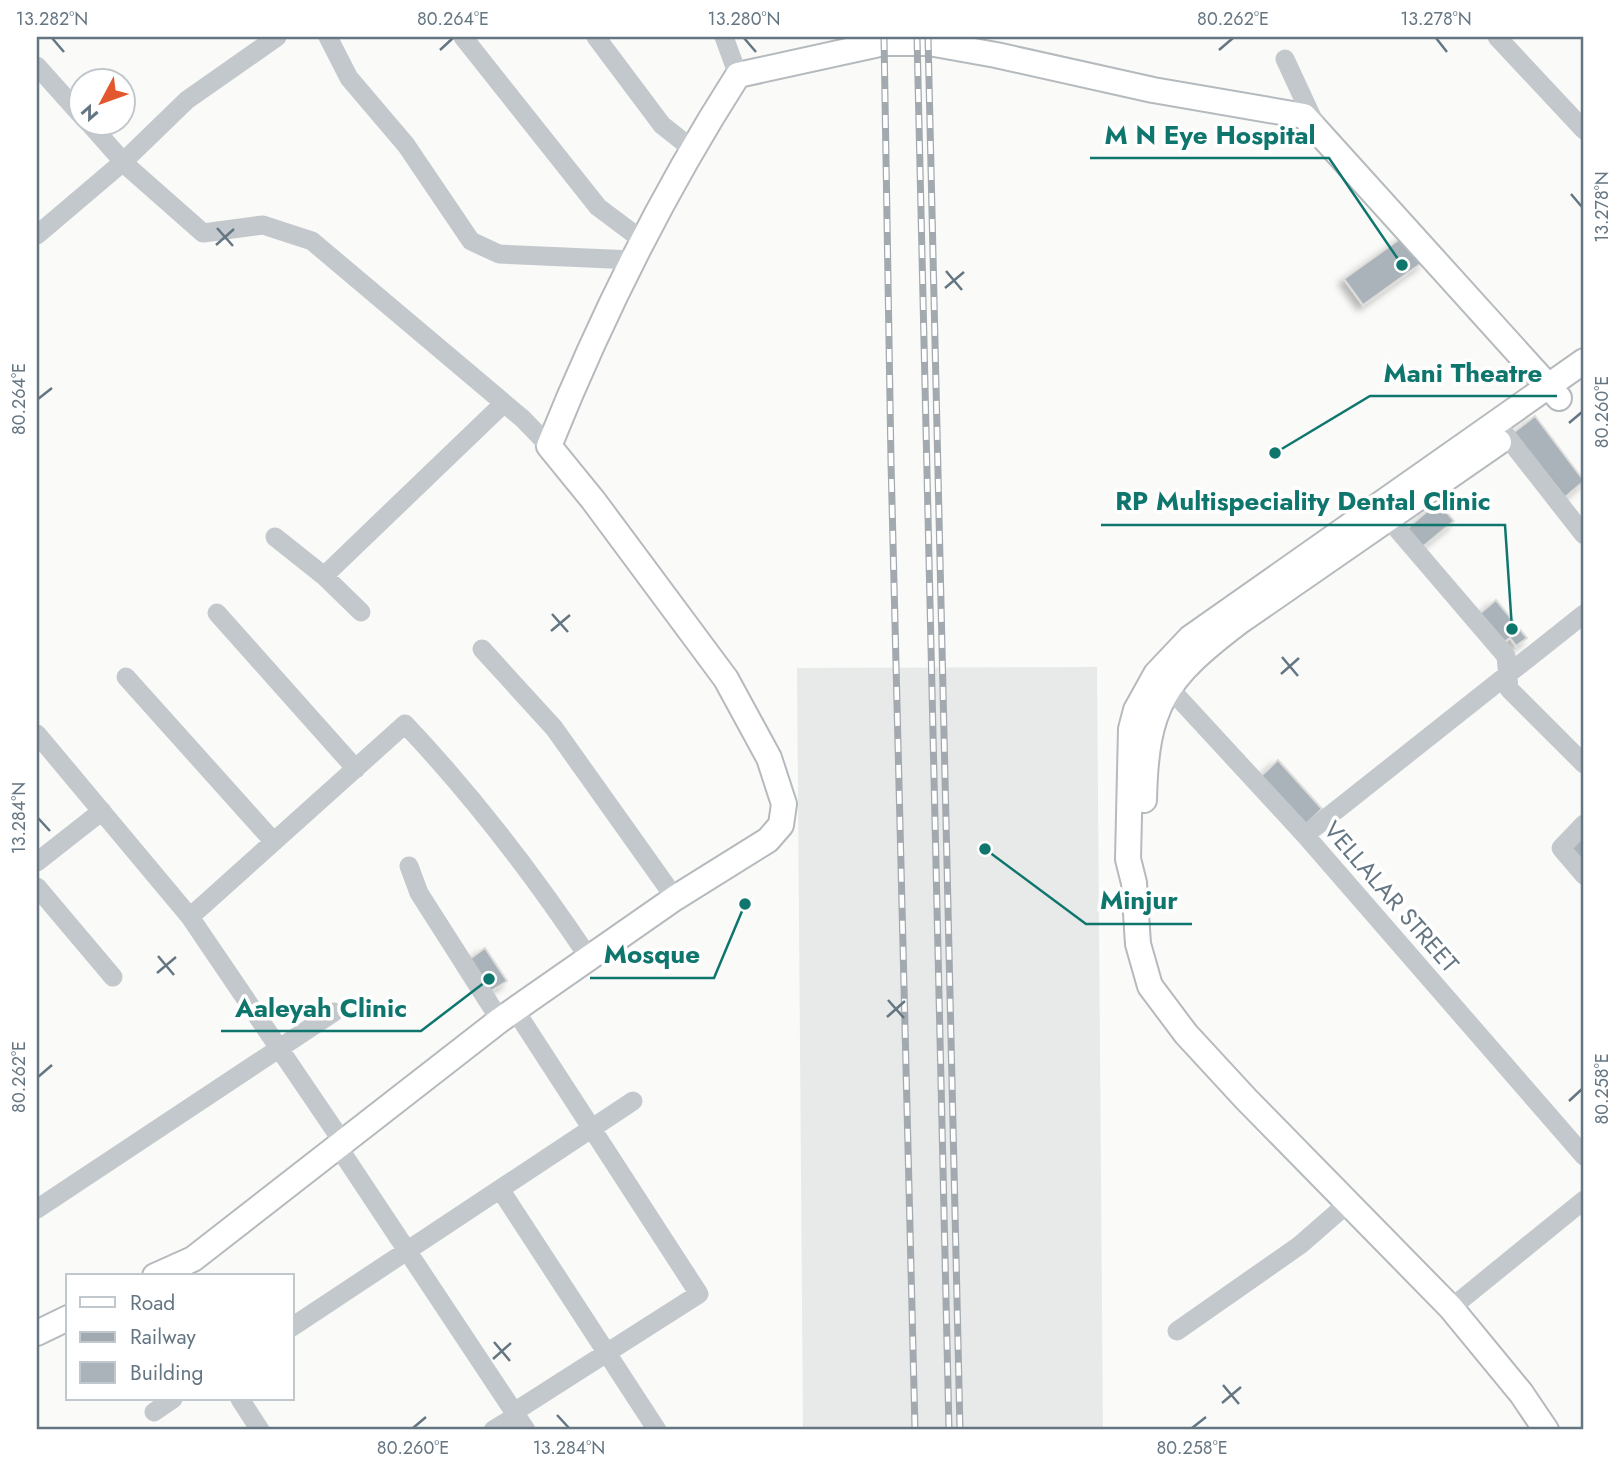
<svg xmlns="http://www.w3.org/2000/svg" width="1621" height="1467" font-family="Jost,sans-serif">
<style>
.built{fill:#e8e9e9}
.building{fill:#aab3b9;stroke:#dcdcda;stroke-width:2;filter:url(#shadow)}
.lines{fill:none;stroke-linecap:round;stroke-linejoin:round}
.major-casing{stroke:#b5babe;stroke-width:28}
.minor{stroke:#c3c8cc;stroke-width:19}
.major{stroke:#fff;stroke-width:24}
.rail-casing{stroke:#a2aab0;stroke-width:7}
.rail{stroke:#fff;stroke-width:4.5;stroke-dasharray:13;stroke-linecap:butt}
.ticks{fill:none;stroke:#657683;stroke-width:2.5}
.labels{text-anchor:middle;stroke-width:7;stroke-linejoin:round;paint-order:stroke}
.street-label{font-size:24px;fill:#657683;stroke:#fff}
.leader{fill:none;stroke:#0f766e;stroke-width:2.5}
.callout-dot{fill:#0f766e;stroke:#fff;stroke-width:2.5}
.callout-label{font-size:26px;text-anchor:middle;font-weight:bold;fill:#0f766e;stroke:#fff;stroke-width:7;stroke-linejoin:round;paint-order:stroke}
.neatline{fill:none;stroke:#657683;stroke-width:2.5}
.ticks-label{font-size:18px;text-anchor:middle;fill:#657683}
</style>
<defs>
<filter id="shadow"><feDropShadow dx="-5" dy="5" stdDeviation="3.5" flood-color="#0004"/></filter>
</defs>
<rect width="100%" height="100%" fill="#fafaf8"/>
<path class="built" d="M1097 667 1103 1430H803L797 668Z"/>
<path class="building" d="M1404 236 1423 262 1363 305 1344 279Z
M1535 416 1584 481 1563 499 1513 433Z
M1438 502 1454 521 1420 549 1404 531Z
M1496 600 1527 638 1516 646 1510 638 1502 644 1478 615Z
M1278 760 1322 809 1306 824 1261 776Z
M1584 835V865L1569 849Z
M485 948 507 981 488 993 467 961Z"/>
<g class="lines">
<g class="major-casing">
<path id="major" d="M1144 800C1146 705 1164 679 1239 622L1499 442
M155 1276 193 1259 500 1020 675 898 768 840 781 825 784 804 769 758 726 679 593 500 549 446C601 317 663 192 738 75L884 43H929L996 55 1153 90 1304 116 1559 398
M37 1333 68 1318
M1546 1430 1521 1393 1451 1308 1246 1099 1186 1034 1150 986 1138 944 1134 883 1128 859 1131 729 1136 710 1156 674 1190 638 1584 361"/>
</g>
<path class="minor" d="M328 37 349 78 406 145 471 241 499 254 633 260
M463 37 598 207 642 240
M596 37 662 125 691 148
M724 37 738 75
M1497 37 1584 130
M1285 59 1317 128
M37 66 80 114
M88 122 127 166 203 233 263 225 312 241 523 419 549 446
M37 235 123 162 187 100 277 37
M1497 424 1584 535
M1381 510 1506 656 1509 689 1584 764
M275 537 324 576 361 612
M324 576 504 403
M217 613 356 769
M482 649 554 728 675 898
M126 677 274 842
M1162 680 1305 835 1584 1156
M37 734 190 917
M1584 824 1561 848 1584 875
M1305 835 1584 614
M37 862 102 811
M409 866 419 893 500 1020
M37 887 113 977
M344 1144 190 917 405 724C474 797 533 874 589 958
M339 1148 526 1430
M500 1189 657 1430
M37 1209 334 1012
M1451 1308 1584 1200
M292 1327 633 1101
M1177 1331 1300 1245 1347 1204
M240 1399 260 1430
M154 1412 173 1399
M514 1412 699 1294 515 1010
M493 1430 516 1416"/>
<use href="#major" class="major"/>
<g class="rail-casing">
<path id="rail" d="M884 37 891 462 915 1430
M917 37 949 1430
M928 37 960 1430"/>
</g>
<use href="#rail" class="rail"/>
</g>
<path class="ticks" d="M52 38 64 52M744 38 756 52M1436 38 1447 52M440 50 453 38M1219 50 1233 38M1571 194 1582 207M217 228 233 246M216 245 234 229M946 271 962 290M945 288 964 272M38 399 52 388M1569 423 1582 412M552 614 568 632M551 631 570 615M1282 657 1298 676M1281 674 1299 658M38 818 50 831M158 956 174 975M157 973 176 957M888 1000 904 1018M887 1017 905 1001M38 1077 52 1065M1569 1101 1582 1089M494 1342 510 1361M493 1359 511 1343M1223 1385 1239 1404M1222 1403 1241 1387M557 1415 569 1428M413 1428 426 1417M1192 1428 1206 1417"/>
<g class="labels">
<g class="street-label">
<text transform="translate(1391 897) rotate(49)" y="8">VELLALAR STREET</text>
</g>
</g>
<path class="leader" d="M1402 265L1329 158H1090M1275 453L1370 396H1557M1512 629L1505 525H1101M985 849L1086 924H1192M745 904L714 978H590M489 979L421 1031H221"/>
<g class="callout-dot">
<circle cx="1402" cy="265" r="7"/>
<circle cx="1275" cy="453" r="7"/>
<circle cx="1512" cy="629" r="7"/>
<circle cx="985" cy="849" r="7"/>
<circle cx="745" cy="904" r="7"/>
<circle cx="489" cy="979" r="7"/>
</g>
<g class="callout-label">
<text x="1210" y="144">M N Eye Hospital</text>
<text x="1463" y="382">Mani Theatre</text>
<text x="1303" y="510">RP Multispeciality Dental Clinic</text>
<text x="1139" y="909">Minjur</text>
<text x="652" y="963">Mosque</text>
<text x="321" y="1017">Aaleyah Clinic</text>
</g>
<rect width="1621" height="1467" fill="none" stroke="#ffffff" stroke-width="77"/>
<rect x="66" y="1274" width="228" height="126" fill="#ffffff" stroke="#c1c8cd" stroke-width="2"/>
<rect x="80" y="1297" width="35" height="10" fill="#ffffff" stroke="#c1c8cd" stroke-width="2"/>
<text x="130" y="1310" font-size="21" fill="#657683">Road</text>
<rect x="80" y="1332" width="35" height="10" fill="#a2aab0" stroke="#c1c8cd" stroke-width="2"/>
<text x="130" y="1344" font-size="21" fill="#657683">Railway</text>
<rect x="80" y="1362" width="35" height="21" fill="#aab3b9" stroke="#c1c8cd" stroke-width="2"/>
<text x="130" y="1380" font-size="21" fill="#657683">Building</text>
<g transform="translate(102 102) rotate(229)"><circle r="33" fill="#ffffff" stroke="#c1c8cd" stroke-width="2"/>
<path d="M0-5L12 26L0 18L-12 26Z" fill="#e4572e"/>
<text y="-10" font-size="19" font-weight="bold" text-anchor="middle" fill="#657683">N</text>
</g>
<rect x="38" y="38" width="1544" height="1390" class="neatline"/>
<g class="ticks-label">
<text x="52" y="25">13.282°N</text>
<text x="453" y="25">80.264°E</text>
<text x="744" y="25">13.280°N</text>
<text x="1233" y="25">80.262°E</text>
<text x="1436" y="25">13.278°N</text>
<text transform="translate(1602 207) rotate(-90)" y="6">13.278°N</text>
<text transform="translate(19 399) rotate(-90)" y="6">80.264°E</text>
<text transform="translate(1602 412) rotate(-90)" y="6">80.260°E</text>
<text transform="translate(19 818) rotate(-90)" y="6">13.284°N</text>
<text transform="translate(19 1077) rotate(-90)" y="6">80.262°E</text>
<text transform="translate(1602 1089) rotate(-90)" y="6">80.258°E</text>
<text x="413" y="1454">80.260°E</text>
<text x="569" y="1454">13.284°N</text>
<text x="1192" y="1454">80.258°E</text>
</g>
</svg>
